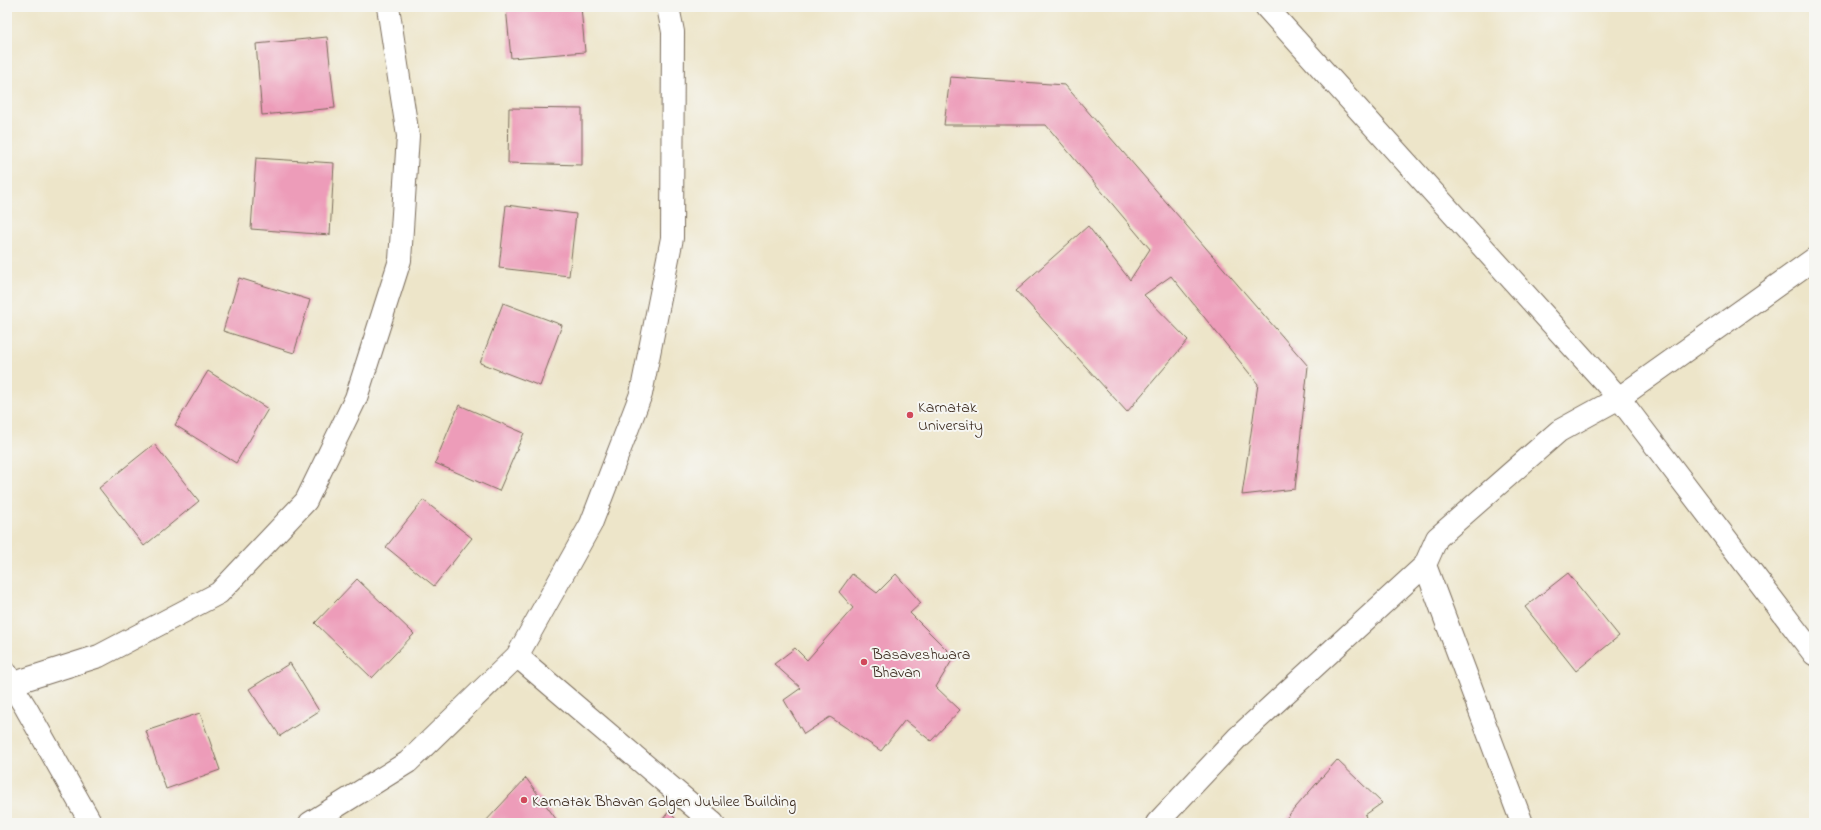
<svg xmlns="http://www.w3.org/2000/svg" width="1821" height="830" font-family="'Indie Flower',sans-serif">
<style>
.building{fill:#ed9cb9}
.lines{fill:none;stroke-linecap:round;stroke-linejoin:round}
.minor-casing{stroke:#796b5a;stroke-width:24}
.minor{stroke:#fff;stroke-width:22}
.poi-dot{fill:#d1495b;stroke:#f6f6f2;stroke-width:1.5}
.labels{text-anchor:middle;stroke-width:4;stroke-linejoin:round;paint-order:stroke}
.poi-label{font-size:16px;fill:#3b2a1e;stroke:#f6f6f2;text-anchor:start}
</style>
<rect width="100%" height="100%" fill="#f6f6f2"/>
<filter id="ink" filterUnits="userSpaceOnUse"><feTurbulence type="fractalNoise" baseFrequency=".025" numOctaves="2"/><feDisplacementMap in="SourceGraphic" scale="8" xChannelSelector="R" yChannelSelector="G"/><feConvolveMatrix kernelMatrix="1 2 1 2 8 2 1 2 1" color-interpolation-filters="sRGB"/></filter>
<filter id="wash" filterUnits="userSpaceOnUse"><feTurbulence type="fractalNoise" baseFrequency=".012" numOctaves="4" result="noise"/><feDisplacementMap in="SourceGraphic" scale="16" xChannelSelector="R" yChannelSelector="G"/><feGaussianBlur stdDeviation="0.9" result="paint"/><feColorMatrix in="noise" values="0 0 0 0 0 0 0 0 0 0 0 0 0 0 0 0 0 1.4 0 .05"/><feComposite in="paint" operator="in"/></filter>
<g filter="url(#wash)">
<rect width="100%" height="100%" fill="#ede5c9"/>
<g id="blocks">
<path class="building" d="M506 7H581L585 52 511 58Z
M327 37 335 108 262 115 256 44Z
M950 77 1065 85 1308 366 1295 489 1242 495 1258 384 1171 276 1144 295 1188 340 1127 412 1016 290 1088 226 1130 280 1150 249 1046 125H944Z
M509 108 582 109V165L508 163Z
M256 158 334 163 330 235 251 229Z
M506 205 576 214 569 276 499 268Z
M239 278 310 300 294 353 223 331Z
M503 303 562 325 540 386 480 363Z
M208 371 268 409 236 463 175 425Z
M459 405 524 433 499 491 435 463Z
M154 444 199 501 144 546 99 488Z
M423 500 472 538 434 586 386 547Z
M1568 573 1619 636 1576 671 1525 607Z
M852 574 877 593 896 574 921 603 910 613 954 657 936 687 960 710 931 741 905 720 881 751 830 717 804 734 784 700 801 688 774 664 795 648 807 660 853 608 839 592Z
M357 579 414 634 372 678 315 623Z
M290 663 319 711 280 736 249 689Z
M200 713 220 770 166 789 146 731Z
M1337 760 1382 803 1365 815 1368 823H1282Z
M526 778 559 823H484Z
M669 811 679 823H660Z"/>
</g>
</g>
<g filter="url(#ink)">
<use href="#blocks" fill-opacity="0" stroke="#796b5a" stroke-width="1"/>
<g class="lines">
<g class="minor-casing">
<path id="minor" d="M1266 7 1619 398 1814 654
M1425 565 1522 823
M517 656 713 823
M7 674 11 684 26 708 91 823
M11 684 99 656 219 593 306 501 356 398 400 260 408 136 388 7
M310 823 408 762 517 656 591 524 641 394 672 238 673 32 668 7
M1157 823 1238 737 1425 565 1437 538 1559 431 1619 398 1814 259"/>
</g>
<use href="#minor" class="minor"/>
</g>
</g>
<g class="poi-dot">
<circle cx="910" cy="415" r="4"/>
<circle cx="864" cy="662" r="4"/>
<circle cx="524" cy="800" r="4"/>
</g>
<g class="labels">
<g class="poi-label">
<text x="918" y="412">Karnatak<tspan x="918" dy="18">University</tspan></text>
<text x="872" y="659">Basaveshwara<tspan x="872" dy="18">Bhavan</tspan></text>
<text x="532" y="806">Karnatak Bhavan Golgen Jubilee Building</text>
</g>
</g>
<rect width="1821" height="830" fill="none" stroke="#f6f6f2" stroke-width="24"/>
</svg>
